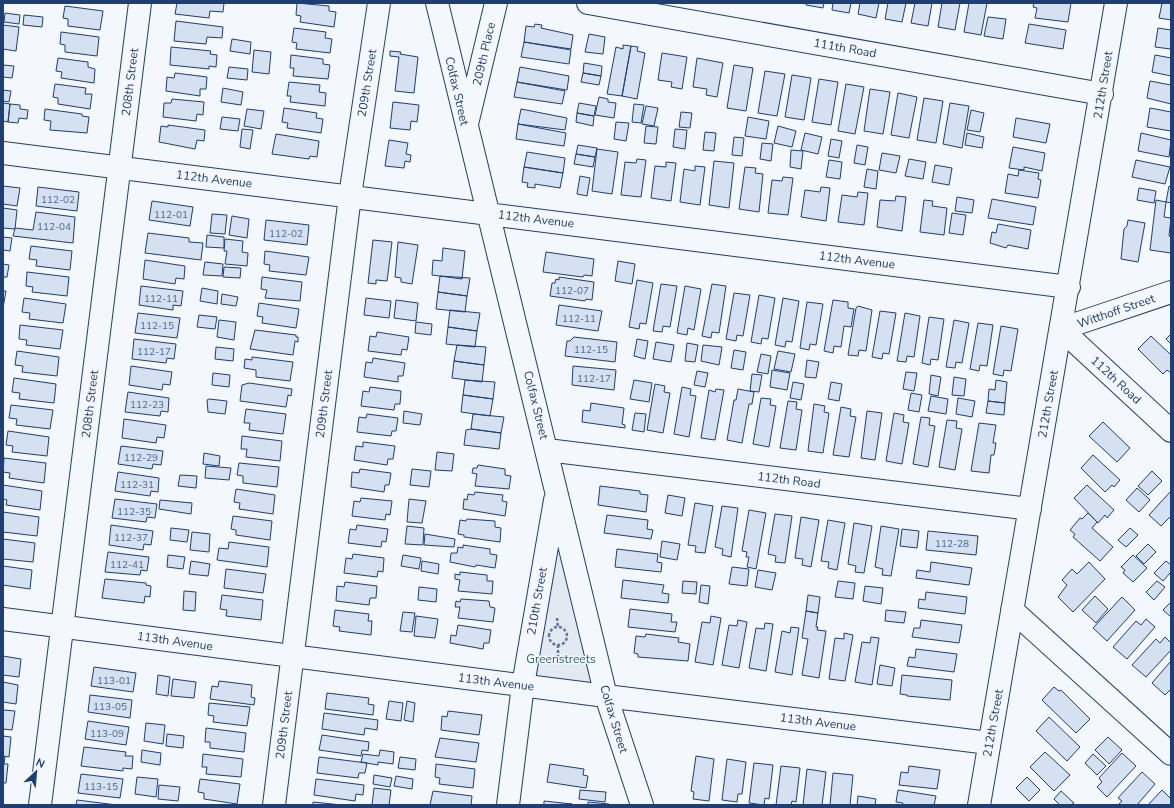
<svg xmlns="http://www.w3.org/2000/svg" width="1174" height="808" font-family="'Nunito Sans',sans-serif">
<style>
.green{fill:#e3e9f0;stroke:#687fa3}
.building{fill:#d5e0f0;stroke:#1d3f73}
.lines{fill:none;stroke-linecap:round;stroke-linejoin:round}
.minor-casing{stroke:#1d3f73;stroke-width:24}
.path{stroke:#5e769c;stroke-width:2.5;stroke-dasharray:3 2;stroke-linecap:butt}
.minor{stroke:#f4f7fb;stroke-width:22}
.labels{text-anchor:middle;stroke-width:3;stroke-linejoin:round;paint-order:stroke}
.number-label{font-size:10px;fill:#4b6792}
.street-label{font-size:12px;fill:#1d3f73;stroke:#f4f7fb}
.park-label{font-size:12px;fill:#2c6c60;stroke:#f4f7fb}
</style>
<rect width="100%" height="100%" fill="#f4f7fb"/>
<path class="green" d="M556 533 600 692 528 683Z"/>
<path class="building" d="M177 3H224L223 12 210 11 209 18 175 14Z
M297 3 329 6V11L336 12 334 27 300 22 301 16 296 15Z
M806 3H824L823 8 806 5Z
M833 3H851L849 13 832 10Z
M860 3H879L876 18 858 14Z
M888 3H906L902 22 885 19Z
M915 3H932L928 26 911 23Z
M942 3H960L955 30 938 27Z
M969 3H987L981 35 964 32Z
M1034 3H1071L1068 22 1035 18 1037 8 1033 7Z
M1162 3H1171V20L1159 18Z
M65 6 103 11 100 30 68 26V19L63 18Z
M5 13 20 15 19 24 4 22Z
M24 15 43 17 42 27 23 25Z
M988 17 1006 19 1003 39 984 36Z
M176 21 223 27 222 38 207 37 206 44 174 41Z
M535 24 542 25 541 28 573 35 571 49 524 42 526 26 534 27Z
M1029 24 1066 30 1063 49 1025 43Z
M3 25 19 27 16 51 3 49Z
M294 28 326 32 325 38 332 39 330 53 296 49 297 43 292 42Z
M1158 28 1171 30V49L1155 47Z
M61 32 99 37 97 56 65 52V45L60 44Z
M589 34 605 37 603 54 585 52Z
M232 39 251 42 250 54 230 51Z
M524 42 571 50 569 64 521 57Z
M623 45 631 46 622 96 607 94 616 47 623 49Z
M631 46 638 47 637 51 645 53 637 99 622 96Z
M171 47 211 51 210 54 217 55 216 67 209 66V69L170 65Z
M254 50 271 52 269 74 252 72Z
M390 51 401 52 400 54 418 57 414 93 395 91 399 57 390 56Z
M662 53 687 57 682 89 671 87 672 82 658 80Z
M291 55 323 59V64L330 65 328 79 293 76 294 68H290Z
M1155 55 1171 58V76L1152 72Z
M58 58 88 62V67L95 69 94 83 61 78 62 72 56 71Z
M697 58 723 63 717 97 706 95 707 89 693 87Z
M584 63 602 66 601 76 583 73Z
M3 65 14 66 12 78 3 77Z
M734 65 753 68 746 111 727 108Z
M229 67 248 69 247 80 227 78Z
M520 67 569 76 567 90 517 82Z
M765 71 785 74 777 116 758 113Z
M175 73 207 77 206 89H200V96L166 91 167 77 174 78Z
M583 73 601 76 599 85 581 82Z
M792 75 811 78 804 120 785 117Z
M819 79 838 82 831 125 812 122Z
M1150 81 1171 85V104L1147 98Z
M289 82 320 85 319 92 326 93 325 106 290 102 291 96H287Z
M517 82 565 91 562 104 514 97Z
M55 84 86 88 85 94H92L90 109 58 104V98L53 97Z
M846 84 864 87 855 134 838 131Z
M223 88 243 92 241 105 221 102Z
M870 89 890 92 883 134 864 131Z
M3 90 11 91 9 102 3 101Z
M898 93 917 97 909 138 891 135Z
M599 97 608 99V102L616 103 614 118 595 115Z
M924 98 943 101 936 143 917 140Z
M172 99 204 102 203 115 197 114 196 121 163 117 164 103H171Z
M393 102 419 105 417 122 411 121 410 130 390 128Z
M3 103 10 104 8 122 3 121Z
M579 103 596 106 594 116 577 113Z
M950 103 969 106 962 148 943 144Z
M10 104 20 105V109L28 110 27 119 19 118 18 123 8 122Z
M634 104 644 105 641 123 632 122Z
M646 106 658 108 654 126 642 124Z
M284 108 317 113 316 118 323 119 321 133 287 128 288 123 282 122Z
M1150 108 1171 112V131L1147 127Z
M45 109 82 114V116L89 117 87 133 50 130 51 121 44 120Z
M247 109 264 111 261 129 244 126Z
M521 109 567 118 565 130 518 124Z
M971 110 984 113 980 132 967 130Z
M681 112 692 113 690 128 679 127Z
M577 113 594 116 593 126 576 122Z
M222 117 240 119 238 131 220 129Z
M748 117 769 121 766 139 745 136Z
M1016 118 1050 124 1046 143 1013 137Z
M616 122 629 123 626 141 614 139Z
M518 124 566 133 564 146 516 139Z
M168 125 205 130 204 141 197 140 195 149 159 142 161 126 168 127Z
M646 126 658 127 656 144 644 143Z
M778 126 796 131 792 147 774 143Z
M242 129 253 130 250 149 240 147Z
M675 129 687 130 685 149 673 147Z
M705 132 716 133 714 151 703 150Z
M805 133 822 137 818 154 801 150Z
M967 133 984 137 982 148 965 145Z
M1141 133 1171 140 1169 157 1138 151Z
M276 134 319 141 317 157 310 156 309 159 272 154Z
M734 137 744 138 742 156 732 155Z
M831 139 842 141 839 158 828 156Z
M389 140 408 143 406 154 411 155 410 162 405 161 404 168 385 166Z
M762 143 773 144 771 161 760 159Z
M578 145 597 148 595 157 576 154Z
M857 145 868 147 865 165 854 163Z
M1013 147 1045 153 1042 171 1024 167V170L1009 168Z
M597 149 618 152 612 194 592 191Z
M791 150 803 151 801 169 790 167Z
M527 152 565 158 563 173 524 167Z
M882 153 900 156 896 173 879 170Z
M576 154 595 157 593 167 574 164Z
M637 159 646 160 641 197 621 195 625 162 636 163Z
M909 159 926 162 923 179 905 176Z
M829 160 842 162 840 179 826 177Z
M1136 160 1170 167 1165 184 1132 177Z
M714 161 734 163 729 208 709 205Z
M666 162 676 163 671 201 651 198 655 166 666 167Z
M935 165 952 168 949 185 932 182Z
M695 166 705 167 700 205 680 202 684 169 695 171Z
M524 167 563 173 560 188 535 184V188L527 187 528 183 522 182Z
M745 167 756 168 755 173 763 174 759 212 739 209Z
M867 169 878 171 876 189 864 187Z
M1019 170 1039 173 1038 179 1041 180 1038 198 1005 193 1008 174 1018 176Z
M580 176 590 178 587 196 577 194Z
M783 177 793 178 788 215 768 213 772 180 782 181Z
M3 186 20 188 17 206 3 204Z
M1169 186 1171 187V203L1166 202Z
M38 187 79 192 77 211 36 206Z
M821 187 830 188 826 221 801 217 805 190 820 192Z
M1139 188 1156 191 1154 203 1137 200Z
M858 192 868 193 864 225 838 222 842 195 857 197Z
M896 196 906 197 902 231 877 227 880 200 895 201Z
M957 197 974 200 972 213 955 211Z
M992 199 1036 207 1033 225 988 218Z
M924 200 933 201 932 206 947 208 944 235 920 232Z
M1156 200 1166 202 1164 217 1171 218 1169 236 1171 237V253L1150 250Z
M152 201 193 207 190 226 149 220Z
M3 208 17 210 15 229 3 228Z
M36 212 75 217 73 243 13 236 15 228 33 230Z
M952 213 966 215 963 235 949 233Z
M212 214 227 215 225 234 210 233Z
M232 216 249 219 247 238 229 235Z
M266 220 309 225 307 245 264 240Z
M1128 220 1145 223 1138 262 1121 259 1124 229 1127 226Z
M998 224 1031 230 1028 249 1008 245 1006 248 990 243 992 232 996 233Z
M148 233 189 238V242L203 243 201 260 145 253Z
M207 235 224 237V248L206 247Z
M3 237 12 238 10 251 3 250Z
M225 239 243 241 242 252 248 253 247 266 225 264 227 251H224Z
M373 240 392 242 387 281 376 280V284L368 283Z
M398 242 418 245 412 284 401 282V278L395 277Z
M31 246 72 251 70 270 36 266 37 260 29 259Z
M443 248 465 251 462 279 432 275 433 260 442 261Z
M265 251 309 257 306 275 269 271 270 265 264 264Z
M546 252 594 259 592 276 584 275 583 277 543 272Z
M145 260 185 266 184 279 176 278 175 284 143 279Z
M618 261 635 264 632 284 615 281Z
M205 262 223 264 222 276 203 275Z
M3 264 9 265 7 277H3Z
M224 267 241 268 240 278 223 277Z
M27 272 69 277 67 296 32 292 33 287 26 286Z
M440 276 470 278 467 296 438 292Z
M262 277 302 282 300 301 265 298 267 290 261 289Z
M559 277 594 282 592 300 586 299 585 301 550 296 552 283H555L556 279 559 280Z
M637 280 653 283 646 324 640 323 639 329 629 327Z
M661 284 677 286 670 327 663 326 662 332 653 331Z
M712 284 726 286 719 333 712 332 711 338 702 336Z
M141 286 183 291 181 306 173 305V310L139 305Z
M685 286 701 289 694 330 688 328 687 335 677 333Z
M202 288 218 291 217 304 200 301Z
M3 291H6L3 308Z
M438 292 467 296 465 312 436 309Z
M734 293 750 295 743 336 737 335 736 341 726 339Z
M222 294 238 297 236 306 221 304Z
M759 295 775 298 768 339 762 338 761 344 751 342Z
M24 298 66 304 63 323 29 319 30 313 22 312Z
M366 298 391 301 389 318 364 315Z
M783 298 799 301 792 342 786 341 785 347 775 345Z
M396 300 418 303 416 321 394 318Z
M833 300 848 302V308L854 309 851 327 844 326 841 347 834 346 833 353 824 351Z
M807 302 823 304 816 345 810 344 809 350 800 348Z
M259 303 299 309 296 328 262 323 263 317 257 316Z
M559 305 602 311 598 331 556 325Z
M858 306 872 310 866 351 859 350 858 356 848 355 856 308Z
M450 310 480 313 477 331 448 327Z
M880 311 896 313 889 354 883 353 882 359 872 357Z
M138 313 180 318 177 338 135 333Z
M905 313 920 316 914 357 907 356 906 362 897 361Z
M199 315 217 317 215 329 197 327Z
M929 317 944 319 938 360 931 359 930 365 922 363Z
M219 320 236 322 234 340 217 337Z
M954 320 969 323 962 363 956 362 955 368 946 367Z
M416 322 432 324 431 335 415 333Z
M978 323 993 325 987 366 980 365 979 371 970 369Z
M20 325 63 330 60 349 26 345 27 340 19 339Z
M1001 326 1018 329 1011 371 1004 370 1003 376 993 374Z
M448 327 477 331 475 347 446 344Z
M255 330 296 335V337H298V342L295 341 293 355 250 349Z
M377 332 409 337 407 350 402 349 401 355 368 351 370 336 376 337Z
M1171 334V344L1166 339Z
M1151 336 1171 355V373L1167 370 1163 374 1138 349Z
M574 337 617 342 615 362 565 356 567 341H570Z
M134 339 176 344 174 359 167 358 166 363 132 359Z
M637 339 648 341 645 359 634 356Z
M656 342 674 345 671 362 653 359Z
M687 343 698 345 695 362 685 361Z
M457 345 486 347 484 365 454 361Z
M703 345 722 347 719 365 701 361Z
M216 347 234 349 233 361 215 359Z
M734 350 746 352 743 370 731 368Z
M17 351 59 357 57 376 22 372 23 366 15 365Z
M778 351 795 354 791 372 774 369Z
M761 354 771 356 768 374 757 372Z
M252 357 293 362 290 381 256 377V370L244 368 245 359 252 360Z
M373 358 405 363 403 376H398V382L364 377 366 362 372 363Z
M807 360 819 362 816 378 805 377Z
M454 361 484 365 482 382 452 378Z
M131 366 172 372 170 385 163 384 162 390 129 385Z
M573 366 616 370 614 390 572 385Z
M772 370 790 373 787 390 770 387Z
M697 371 708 373 705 387 694 385Z
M906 372 917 373 914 391 903 389Z
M213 373 230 375 229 387 212 385Z
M752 374 762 375 759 392 750 391Z
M931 375 941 377 938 396 929 394Z
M954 377 966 379 964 396 952 395Z
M14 378 56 384 54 403 19 399 20 393 12 392Z
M465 380 495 382 493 399 463 395Z
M634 380 652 383 649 402 630 399Z
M996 380 1007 382 1005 403 988 401 989 389 995 390Z
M793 382 804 384 801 400 790 398Z
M831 382 842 384 839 401 828 399Z
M249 383 292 389 291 396 288 395 286 407 240 401 242 385Z
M655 384 665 386 664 392 670 393 663 433 647 430Z
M370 387 401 391 400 404H395L394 410 361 406 363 391 369 392Z
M682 387 691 389 690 395 696 396 689 437 674 434Z
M716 389 724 390 715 440 701 438 709 390 715 392Z
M738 389 754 392 752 404H749L742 443 727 440 734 400H736Z
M128 392 169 398 168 412 161 411 160 416 125 412Z
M911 393 922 395 919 412 908 410Z
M463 395 493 399 490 416 461 412Z
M931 396 948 399 946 414 928 411Z
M761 398 771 399 770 405 776 406 769 447 753 444Z
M958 398 975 401 972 417 956 414Z
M209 399 227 401 225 414 208 412 207 400Z
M788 401 797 402 796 409 802 410 796 450 780 448Z
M988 401 1005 403 1004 415 986 413Z
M591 403 624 408 622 424 625 425V428L582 422 583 410 590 411Z
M814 404 825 406 824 412 829 413 823 453 808 451Z
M11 405 53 410 50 429 16 425 17 419 9 418Z
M841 407 851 409 850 416 856 417 849 457 833 455Z
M246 409 286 414 283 434 249 430 250 423H244Z
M404 411 422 414 420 425 403 423Z
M867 411 882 413 875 460 861 458Z
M635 413 646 414 644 432 632 430Z
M894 413 904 415 903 422 909 423 902 464 886 461Z
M367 414 398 418 396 431H392L391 436 357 432 359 417 366 418Z
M473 414 504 417 501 433 471 429Z
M921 417 930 418 929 425 935 426 928 467 913 464Z
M124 419 166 425 164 438 157 437 156 443 122 438Z
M947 420 957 421 956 428 962 429 955 470 939 467Z
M1103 422 1130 448 1117 462 1089 436Z
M979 423 996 425 993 443H996L994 455H991L989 473 971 471Z
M471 429 501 433 499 449 464 445 466 430Z
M8 431 49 437 47 456 12 452 13 446 6 445Z
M242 436 282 441 280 461 246 457 247 449H241Z
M363 442 395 446 393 459H388L387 465 354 460 356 446 363 447Z
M121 446 163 451 161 465 153 464 152 469 118 464Z
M437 452 454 454 452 471 435 470Z
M204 453 220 456 219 466 203 464Z
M1093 455 1120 480 1114 487 1112 485 1105 492 1081 468Z
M4 458 46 463 44 483 9 478 10 473 3 472Z
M239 463 279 467 277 487 243 483V476L237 475Z
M478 465 505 469V475L511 476 509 489 475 486 477 474 472 473 473 468H477Z
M206 466 231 468 229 480 205 478Z
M360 469 391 473 389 485H385L384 492 351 487 352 472 359 473Z
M412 469 431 471 429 487 410 485Z
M1152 471 1162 481 1148 495 1138 486Z
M118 472 159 478 158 492 151 491 150 496 115 491Z
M180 475 197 476 196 488 178 486Z
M3 485 42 491 40 510 6 505 7 500 3 499Z
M1087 485 1114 510 1107 518 1105 515 1098 523 1074 498Z
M600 486 640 491V494L648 495 646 512 598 505Z
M1137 488 1150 500 1139 512 1126 500Z
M236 489 275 495 273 514 239 509 240 503 234 502Z
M1171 491V516L1161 526 1149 515Z
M475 492 503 495 502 501 507 502 505 516 463 509 464 499 467 500 468 494 474 495Z
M668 495 685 498 682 516 665 513Z
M361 498 392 501 390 515 386 514 385 520 352 516 354 501 360 502Z
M115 499 157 504 155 518 147 517 146 522 112 518Z
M409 499 426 501 422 523 407 522Z
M160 500 192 503 191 514 159 509Z
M695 503 713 506 705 553 695 552 696 546 688 545Z
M722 506 738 508 731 557 722 555 723 549 715 547Z
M749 510 766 513 756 569 747 567 749 557H746L747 552 742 551Z
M3 512 39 517 37 536 3 532Z
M1088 513 1097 522 1092 528 1113 547 1100 561 1073 537 1075 534 1070 530 1080 518 1082 519Z
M775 514 792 516 785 563 775 562 776 556 768 554Z
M607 515 648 520 647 529 653 530 651 539 604 533Z
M233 516 272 521 270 540 236 535V530L231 529Z
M801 517 819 520 811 567 802 565 803 559 795 558Z
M467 519 495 521V527L501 528 500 542 464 537V535L458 534 460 520 466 521Z
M828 520 845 523 837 570 828 568 829 562 821 561Z
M854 523 872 526 864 573 855 572 856 566 848 564Z
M111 525 153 531 151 545 144 544 143 550 109 545Z
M357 525 388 529 386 542 382 541 381 547 348 543 350 529 356 530Z
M407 526 424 528 423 545 405 544Z
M881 526 899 529 891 576 882 575 883 569 875 567Z
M171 528 189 530 187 542 170 540Z
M1130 528 1138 535 1126 547 1118 540Z
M902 529 919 531 917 548 900 546Z
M928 531 978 536 976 555 926 550Z
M192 532 210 534 209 552 190 550Z
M425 534 455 539 454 547 424 545Z
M3 539 35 543 33 562 3 559Z
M662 541 680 544 677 560 660 557Z
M229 542 269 547 267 567 217 560 219 548 228 549Z
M1148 544 1156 552 1144 564 1136 556Z
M463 545 490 549V554L497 555 495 568 476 565 475 567 450 562 451 553H457L458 547 463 548Z
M617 549 658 554 657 562 662 563 661 572 615 567Z
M108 552 149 557 147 571 141 570 140 575 105 572Z
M353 554 384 558 383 572 378 571 377 577 344 573 346 558 352 559Z
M168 555 185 557 183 569 167 567Z
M403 555 421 558 419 569 401 566Z
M1133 555 1147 568 1133 582 1123 573 1125 570 1121 567Z
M191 561 210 564 208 576 189 574Z
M422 561 439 564 438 574 421 571Z
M1166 561 1171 565V572L1163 581 1154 573Z
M931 562 972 568 969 585 916 578 917 570 930 572Z
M1089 562 1105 579 1073 612 1058 597 1067 585 1062 580 1072 569 1077 574Z
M3 566 32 570 30 589 3 585Z
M732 567 749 569 747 586 729 584Z
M226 569 266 574 263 593 224 588Z
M758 570 776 573 772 590 755 587Z
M460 572 487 575V581H493L492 594 458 591 460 580 455 579V574L460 575Z
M105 579 146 583V585L151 586 150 597 145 596 144 603 102 598Z
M623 580 664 585 662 593 669 594 668 603 621 598Z
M683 581 697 582 696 594 682 593Z
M838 581 855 583 853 599 835 597Z
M1157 581 1165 587 1154 600 1146 592Z
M345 582 377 586 376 598H370L369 605 336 601 337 586 344 587Z
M701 585 710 586 708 604 699 602Z
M865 586 883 588 881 604 863 601Z
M419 587 437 589 436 602 418 600Z
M184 591 196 592 195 611 183 610Z
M926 592 967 597 965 614 918 608 919 599 925 600Z
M222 595 263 600 261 620 226 616 227 610 220 609Z
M808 595 820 597 818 613 806 611Z
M1095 596 1108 609 1096 623 1082 610Z
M1122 597 1135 610 1107 641 1093 628Z
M461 599 489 601 490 607 495 608 493 622 458 618 460 607H455L456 601 460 602Z
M1171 602V617L1163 610Z
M630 609 672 614 671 622H677L675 632 628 627Z
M335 610 369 614 368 621H372L371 635 339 631 340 627 333 626Z
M886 610 906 612 904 623 885 621Z
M806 611 818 613 816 627H818L817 630 826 631 819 678 802 675 808 639 802 638Z
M403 612 415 613 412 632 400 631Z
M416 616 438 619 435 638 414 636Z
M711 616 721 618 713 665 695 662 702 622 710 623Z
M1146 619 1155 627 1127 659 1113 647 1136 621 1141 625Z
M738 620 747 622 739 668 722 665 729 625 737 626Z
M921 620 962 625 959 643 912 637 914 628H920Z
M765 623 773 624 766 671 749 668 756 628 764 629Z
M458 625 491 630 489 643H484L483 649 450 643 451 635 456 636Z
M791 627 799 628 792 675 775 672 782 631 790 633Z
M844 633 853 635 845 681 829 679 835 638 844 639Z
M646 634 679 638 678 642 690 644 688 661 638 657V654L634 653 636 636 645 637Z
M871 637 879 638 872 685 855 682 862 642 870 643Z
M1165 637 1171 643V650L1146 677 1132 665 1156 639 1160 643Z
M916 649 957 654 954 672 907 666 909 657 915 658Z
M3 656 21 659 19 677 3 675Z
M1171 661V689L1165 695 1152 683Z
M880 665 895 668 892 686 877 684Z
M94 667 136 673 133 692 91 686Z
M158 675 170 677 168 696 156 694Z
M902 675 952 680 950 700 907 696V695L900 694Z
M173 679 196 682 194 698 171 696Z
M219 681 252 685 251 697 255 698 254 705 210 699 212 686 218 687Z
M3 682 18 685 16 704 3 702Z
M1054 687 1059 691 1061 690 1090 719 1076 733 1042 700Z
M327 693 369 698 368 704 374 705 373 715 325 709Z
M90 695 132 700 130 718 88 712Z
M389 701 403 703 401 721 386 719Z
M407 701 415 703 413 722 404 720Z
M209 703 250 707 247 726 213 722 214 716 208 715Z
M3 710 15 711 12 730 3 729Z
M448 711 482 715 479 735 441 730 442 716 447 717Z
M324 713 378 720 377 730 365 728 364 735 322 729Z
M1049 717 1080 747 1067 761 1036 731Z
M88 721 129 727 126 745 85 739Z
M146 723 165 725 163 744 144 741Z
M206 728 246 733 244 752 210 748V742H205Z
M167 734 184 736 183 748 166 746Z
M322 735 369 742 368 751 362 750 361 756 319 750Z
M3 736 11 737 9 757 3 756Z
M1108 737 1122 750 1109 764 1095 750Z
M440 738 479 743 476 762 435 757Z
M84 747 126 752 125 756H133L132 769 123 768V771L81 766Z
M142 750 161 753 160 765 141 762Z
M380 750 394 752 393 764 378 762V765L361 762 363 754 379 756Z
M1045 752 1070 775 1054 791 1030 767Z
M1122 753 1136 766 1107 797 1097 787 1102 782 1099 778Z
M203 754 243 759 241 777 206 774 207 767H202Z
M1093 754 1106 766 1097 775 1085 763Z
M696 756 714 759 709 801 693 799 694 792 691 791Z
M3 757H5L4 764H8L6 783H3Z
M319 757 367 763 365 773H359L358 778 317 773Z
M400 757 416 759 415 770 398 768Z
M727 759 746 762 742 794H738L737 802 722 800Z
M754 763 773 765 769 799 765 798 764 805 749 803Z
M436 764 475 769 473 788 439 784 440 778 435 777Z
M550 764 584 769 583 775 588 776 586 788 547 782Z
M781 766 800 768 796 802 792 801 791 805H776Z
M909 766 940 770 937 789 899 785 901 772 908 773Z
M807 769 826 772 822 805H803Z
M1142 772 1155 784 1137 805H1118L1122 801 1118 798Z
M833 773 853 775 850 805H830Z
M81 774 123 779 120 798 78 793Z
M374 775 392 778 390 787 373 784Z
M396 776 413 779 412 789 394 786Z
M137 777 158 779 156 797 135 794Z
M1027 777 1040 790 1029 801 1016 788Z
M200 779 240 784 237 804 204 799V793L198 792Z
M316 779 364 785 363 795 356 794 355 801 314 795Z
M159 785 180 787 178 801 158 799Z
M374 788 391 790 389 805H372Z
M580 790 606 792 605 802 579 799Z
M898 790 936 796 934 805H902L903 803 896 802Z
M1162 790 1171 799V805H1148Z
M433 791 472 796 471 805H430Z
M1061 791 1074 803 1071 805H1060L1054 799Z
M858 796 876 799 875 805H857Z
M77 800 117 805H76Z
M544 801 572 804 544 805Z
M313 802 342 805H313Z
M588 802 609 804V805H588Z"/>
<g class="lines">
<g class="minor-casing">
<path id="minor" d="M437 3 606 696 642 805
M588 3 1102 94
M467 124 496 3
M3 153 1069 287
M1171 292 1061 329 1171 431
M547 450 1030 509
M1012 610 1171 754
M3 619 606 696 989 743
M40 805 140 3
M274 805 350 196 379 3
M508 805 523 685 555 500
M979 805 1116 3"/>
</g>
<path class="path" d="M557 618 558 628
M549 636a9 9 0 1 1 18 0a9 9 0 1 1-18 0Z
M558 645V664"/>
<use href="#minor" class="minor"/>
</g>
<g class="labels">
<g class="number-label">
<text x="58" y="203">112-02</text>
<text x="171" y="218">112-01</text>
<text x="54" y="230">112-04</text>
<text x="286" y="237">112-02</text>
<text x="572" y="294">112-07</text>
<text x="161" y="302">112-11</text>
<text x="579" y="322">112-11</text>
<text x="157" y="329">112-15</text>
<text x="591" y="353">112-15</text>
<text x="154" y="355">112-17</text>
<text x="594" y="382">112-17</text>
<text x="147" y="408">112-23</text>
<text x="141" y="461">112-29</text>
<text x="137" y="488">112-31</text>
<text x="134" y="515">112-35</text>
<text x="131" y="541">112-37</text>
<text x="952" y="547">112-28</text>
<text x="127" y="568">112-41</text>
<text x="114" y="684">113-01</text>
<text x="110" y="710">113-05</text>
<text x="107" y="737">113-09</text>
<text x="101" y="790">113-15</text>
</g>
<g class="street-label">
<text transform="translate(845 48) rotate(10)" y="4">111th Road</text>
<text transform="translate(484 54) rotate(-77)" y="4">209th Place</text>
<text transform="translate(130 82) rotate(-83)" y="4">208th Street</text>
<text transform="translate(367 83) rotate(-81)" y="4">209th Street</text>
<text transform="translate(1103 85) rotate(-81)" y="4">212th Street</text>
<text transform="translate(457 91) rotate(77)" y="4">Colfax Street</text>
<text transform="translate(214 179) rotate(7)" y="4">112th Avenue</text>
<text transform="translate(536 219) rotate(7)" y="4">112th Avenue</text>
<text transform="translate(857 260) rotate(7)" y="4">112th Avenue</text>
<text transform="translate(1116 311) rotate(-19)" y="4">Witthoff Street</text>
<text transform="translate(1116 380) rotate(43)" y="4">112th Road</text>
<text transform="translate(90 404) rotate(-83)" y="4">208th Street</text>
<text transform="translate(324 404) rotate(-83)" y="4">209th Street</text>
<text transform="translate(1048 404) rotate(-80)" y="4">212th Street</text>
<text transform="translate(536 405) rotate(76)" y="4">Colfax Street</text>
<text transform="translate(789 480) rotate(7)" y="4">112th Road</text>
<text transform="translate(537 601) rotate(-80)" y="4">210th Street</text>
<text transform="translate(175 641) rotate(8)" y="4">113th Avenue</text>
<text transform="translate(496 682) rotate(7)" y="4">113th Avenue</text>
<text transform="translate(614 719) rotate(73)" y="4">Colfax Street</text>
<text transform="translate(818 722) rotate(7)" y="4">113th Avenue</text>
<text transform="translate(993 723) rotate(-80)" y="4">212th Street</text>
<text transform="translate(284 725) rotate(-83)" y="4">209th Street</text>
</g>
<g class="park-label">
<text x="561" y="663">Greenstreets</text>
</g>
</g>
<rect width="1174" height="808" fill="none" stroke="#1d3f73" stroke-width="8"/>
<g transform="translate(36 772) rotate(26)" stroke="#f4f7fb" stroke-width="3" paint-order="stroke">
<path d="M0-3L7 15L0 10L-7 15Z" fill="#1d3f73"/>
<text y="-6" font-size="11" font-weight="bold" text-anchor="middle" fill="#1d3f73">N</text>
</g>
</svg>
